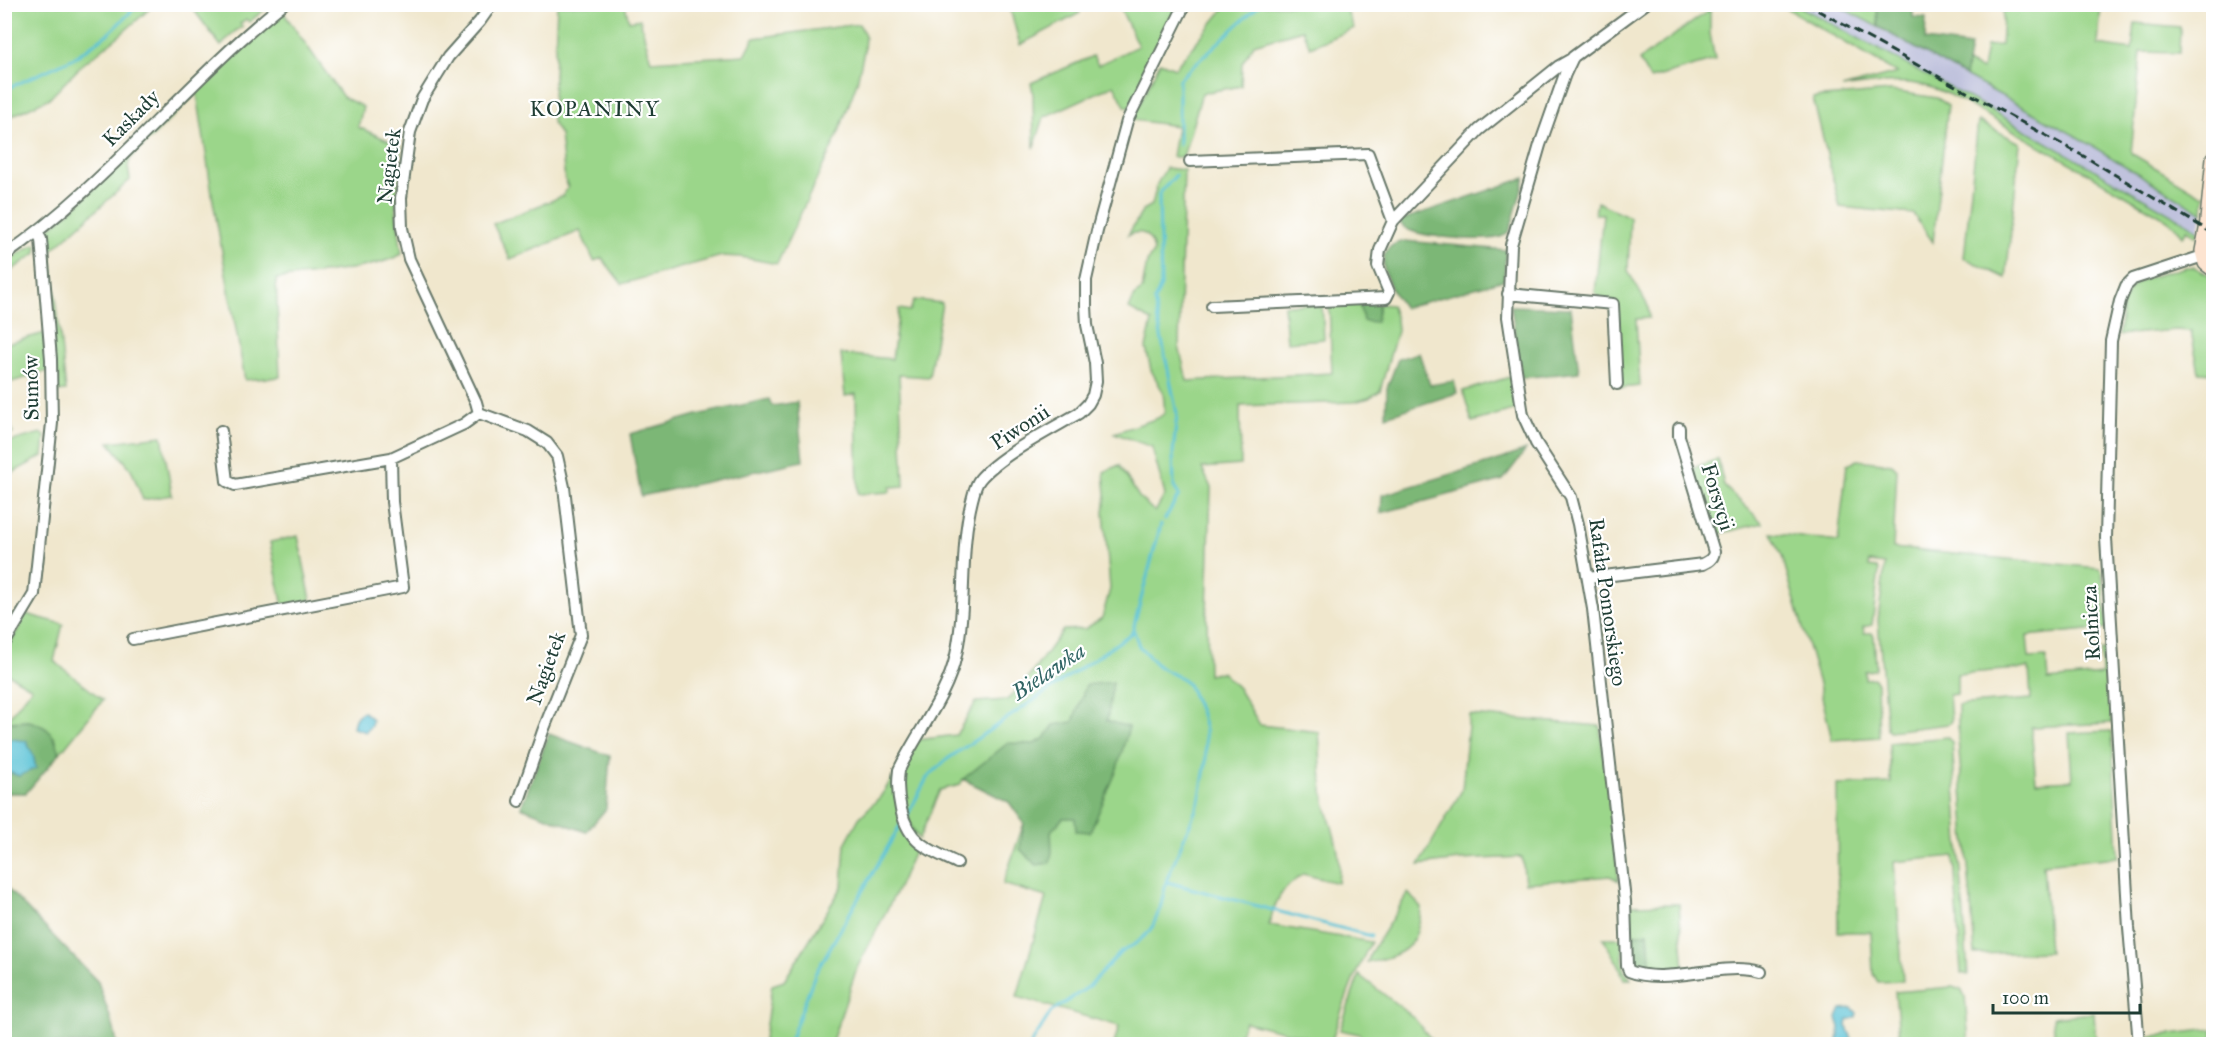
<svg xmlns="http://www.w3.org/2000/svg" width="2218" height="1049" font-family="'IM FELL Great Primer',serif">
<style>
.industrial{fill:#c0c2dd}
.green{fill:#9bd68a;stroke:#5d8a5f;stroke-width:1.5}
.forest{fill:#7cb776;stroke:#4e7a55;stroke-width:1.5}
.water{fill:#5ac2d6;stroke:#3c8085;stroke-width:1.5}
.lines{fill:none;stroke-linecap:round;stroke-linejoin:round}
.stream{stroke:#5ac2d6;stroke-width:3}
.street-casing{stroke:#68786a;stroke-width:14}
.secondary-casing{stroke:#68786a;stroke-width:18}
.street{stroke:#fff;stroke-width:10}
.secondary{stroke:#fde4d1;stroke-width:15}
.rail{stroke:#1f3d34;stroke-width:3;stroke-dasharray:9 4.5;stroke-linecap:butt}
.labels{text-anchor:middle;stroke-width:4.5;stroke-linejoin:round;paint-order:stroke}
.street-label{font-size:21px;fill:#1f3d34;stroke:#fff}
.neighbourhood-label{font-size:22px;letter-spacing:1.5px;fill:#1f3d34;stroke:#fff}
.water-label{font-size:22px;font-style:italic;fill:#316565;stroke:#fff}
</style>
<rect width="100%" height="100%" fill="#fff"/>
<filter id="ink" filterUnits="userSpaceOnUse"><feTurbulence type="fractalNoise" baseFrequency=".0167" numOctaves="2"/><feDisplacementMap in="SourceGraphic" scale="12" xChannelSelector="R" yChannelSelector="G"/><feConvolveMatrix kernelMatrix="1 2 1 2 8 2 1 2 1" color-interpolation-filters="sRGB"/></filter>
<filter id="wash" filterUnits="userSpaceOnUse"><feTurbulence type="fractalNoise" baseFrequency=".008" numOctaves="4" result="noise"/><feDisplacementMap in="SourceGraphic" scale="24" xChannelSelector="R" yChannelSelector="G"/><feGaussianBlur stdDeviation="1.35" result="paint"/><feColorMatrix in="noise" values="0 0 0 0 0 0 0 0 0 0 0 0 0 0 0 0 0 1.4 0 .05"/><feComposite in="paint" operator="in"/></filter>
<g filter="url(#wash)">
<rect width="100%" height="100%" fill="#f0e7cd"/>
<path class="industrial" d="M1797 5H1836L2074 135 2203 213 2199 230 1989 109Z"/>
<path class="green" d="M4 5 5 4 154 5 119 36 82 65 50 98 5 119Z
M190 5H271L249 22 246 19 240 24 243 27C231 32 229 38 221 46Z
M557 5H625L629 21 640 19 651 61 745 55 754 38 859 24 865 35 864 51 857 82 839 132 777 264 741 257 722 256 622 284 602 258 594 261 580 231 510 259 493 224 563 196 568 187 565 179 560 135 552 122Z
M1009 5H1076L1080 13 1020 45Z
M1119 5H1181L1129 108 1125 106 1114 85 1044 117 1034 148 1033 92 1031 83 1093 56 1098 65 1138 46Z
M1230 5H1344L1354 28 1310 47 1302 30 1254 44 1242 63 1241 86 1202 93 1183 157H1172L1177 126 1132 120 1160 62 1175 68 1222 11Z
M1781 5H1797L1989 109 2199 230 2197 236 2187 230 2183 236 2174 225 2160 215 1969 105C1954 97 1939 89 1922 85 1899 79 1865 85 1842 88L1897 73Z
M1836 5H1877L1878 27Z
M2004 5H2101L2098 45 2132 50 2135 23 2180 27 2179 53 2141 52 2131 153 2201 195 2204 194 2203 213 2074 135 1965 76 1967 63 1982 70 1986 46 2001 45Z
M1710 10V34L1715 60 1650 79 1639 60Z
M283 12 343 97 363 107 358 127 401 146 396 208 402 254C373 270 310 274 276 279L280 377 245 380 213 201 197 93 130 159 128 166 130 180 51 251 66 391 56 392 44 239 46 231C130 164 196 77 283 12Z
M1891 91 1937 98 1948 105 1933 242 1913 214 1840 207 1813 98Z
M1978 121 2020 143 2006 278 1964 258Z
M1166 168 1184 170 1179 346 1187 381 1332 373 1329 304 1359 301 1376 321 1379 304 1391 305 1396 319 1397 331 1380 391 1369 398 1354 402 1240 406 1241 465 1202 468 1211 488 1207 613 1208 675 1222 672 1238 688 1260 725 1319 732C1321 754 1320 780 1325 802 1333 833 1342 850 1338 883L1303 874C1280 891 1276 898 1269 925L1371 942C1354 974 1342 1007 1331 1043L1245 1022 1236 1044H1114L1119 1026 1017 997 1046 897 1003 884 1024 823 1009 802 963 779 960 785 940 790 919 839 912 828 898 784 917 740 956 735 976 702 1007 700 1029 677 1063 630 1085 629 1102 618 1110 589 1104 512 1106 494 1104 472 1119 465 1139 497 1155 512 1165 495 1152 447 1114 433 1158 418 1165 413 1163 392 1151 370 1146 348 1152 321 1129 309 1135 295 1142 290 1147 262 1154 251C1150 234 1143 229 1128 235L1143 210 1152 205 1157 184Z
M1597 202 1630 217 1628 271 1648 306 1649 318 1636 319 1640 386 1621 388 1617 303 1601 299 1595 293 1603 214H1595Z
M35 244 37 245 36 253 5 275V262Z
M2186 267H2194L2213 277V373L2199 372 2191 331 2176 330 2119 335C2125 275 2132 283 2186 267Z
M914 300 942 303 929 377 899 375 904 486 890 487V492L858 494 856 394 845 396 841 354 892 359 899 309 910 311Z
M1322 304 1324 339 1287 342 1284 305Z
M45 333 48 371 5 384V344Z
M1510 377 1516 409 1472 422 1463 391Z
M5 403 13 433 5 435H4Z
M41 433 45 436 43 456 5 477V443Z
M162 436 172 495 143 500 131 469 109 442Z
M1718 459 1724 486 1763 523 1713 535 1693 468Z
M1857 460 1892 464 1897 469 1893 548 2099 568 2102 571 2107 628 2027 636 2029 658 2046 657 2048 680 2102 675 2101 650H2109L2112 723 2031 727 2036 782 2072 780 2069 733 2112 731 2118 857 2043 864 2049 952 1975 954 1958 739V705L2031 699 2029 668 1957 674V694L1949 695 1951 721 1948 724 1890 731 1887 729 1878 620 1885 564 1869 562V567L1877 568 1879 571 1872 625 1863 627 1864 633H1872L1874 636 1876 667 1874 670 1865 671V679L1874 678 1877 683 1879 737 1832 740 1819 684 1782 556 1771 533 1838 542 1847 464Z
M298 536 311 600 283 607 270 542Z
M26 614 63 624 54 661 103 700 60 753 55 738 29 721 5 722 32 688 5 672V654Z
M1469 715 1600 726 1619 881 1610 876 1525 883 1522 857 1460 860 1419 865 1462 790Z
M1948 737 1952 742 1968 975 1961 973 1954 856 1894 862 1903 981 1878 982 1873 974 1871 932H1838L1837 785 1891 783 1889 743Z
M895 775 917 845 898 888 857 968 831 1044H763L772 985 784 981 842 887 845 844 859 818 880 797Z
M1408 893 1421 907C1419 948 1404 955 1367 963L1371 952Z
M1679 904 1684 970 1670 973 1651 971 1648 933 1631 935 1630 905Z
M1603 938H1622L1624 971 1631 979H1624L1619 966Z
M1359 975 1413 1017 1435 1044H1368L1359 1034 1340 1030Z
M1952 987 1961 990 1965 996 1969 1044H1900L1895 992Z
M2094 1013 2096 1044H2055L2053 1017Z
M2213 1029V1044H2146L2145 1037Z"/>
<path class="forest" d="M1877 5H1913V17L1926 18 1925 40 1970 46 1965 76 1878 27Z
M1525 178 1510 230C1508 232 1505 235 1503 236 1489 243 1424 237 1409 230 1404 228 1402 225 1398 221Z
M1405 241 1506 250 1504 280 1404 308C1389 288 1366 247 1405 241Z
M1359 301 1379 304 1376 322 1363 321Z
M1511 306 1571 308 1579 372 1521 378Z
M1419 353 1430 385 1454 381 1457 393 1386 416 1387 388 1398 359Z
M769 399 772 406 797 402 803 461 641 496 630 434 697 415Z
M1526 450 1503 480 1381 513 1382 495 1502 459Z
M1113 682 1107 721 1129 727 1116 772 1090 832 1076 831 1075 818H1063L1051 831 1052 852 1050 863 1036 865 1020 849 1024 823 1009 802 963 779 1008 743 1034 744 1045 738 1054 725 1073 722 1086 685Z
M29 721C50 727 53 733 60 753L26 793H5V771L19 776 13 739 5 741 4 723Z
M549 734 610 756 606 809 586 832 521 807Z
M5 886 98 982 114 1029 117 1044H5Z
M1648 933 1651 971 1635 969 1631 964V935Z"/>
<path class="water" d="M364 712 372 719 371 726 366 732 353 728C354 720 356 714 364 712Z
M12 739 26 741 33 754 36 768 19 776 5 771V741Z
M1852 1008 1857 1013 1856 1017 1848 1020 1847 1027 1852 1039 1843 1044 1838 1041 1840 1027 1837 1018 1841 1009Z"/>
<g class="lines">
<path class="stream" d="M4 90 74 58 109 33 139 4
M1179 145V79L1260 4
M1165 519C1170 510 1174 503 1179 495L1174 487 1173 453 1177 414 1154 301 1161 286 1159 194 1176 175
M907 816 927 778 946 760 1132 633 1161 524
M1167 882 1371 936
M789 1044 815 974 902 822
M1031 1044 1051 1012 1088 987 1121 952 1137 943 1151 930 1160 909 1167 879 1199 802 1206 762 1205 730 1201 714 1189 686 1183 679 1159 667 1139 646 1134 631"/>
</g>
</g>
<g filter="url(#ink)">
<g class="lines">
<g class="street-casing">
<path id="street" d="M1645 4 1573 57 1565 74 1540 145 1511 245 1508 317 1523 415 1536 443 1571 497 1578 524 1593 609 1625 901 1627 966 1629 971C1666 986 1722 961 1761 972
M1190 161 1368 154 1393 221
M4 256C108 184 185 82 283 4
M1508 294 1613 304 1617 384
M1212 306 1386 298 1389 292 1378 266 1380 250 1393 221 1479 130 1559 66 1573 58
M479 413 476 402 409 259 402 228 401 198 410 132 422 99 448 57 480 21 492 4
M479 413 528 431 547 443 557 456 564 487 581 635 543 731 519 801
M221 431 227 481 235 485 391 458
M1588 578 1703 564C1709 561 1713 559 1714 552L1679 436V428
M133 639 403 587 392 502 391 458 464 424 479 413
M4 644 34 594 52 423 51 359 41 239 37 233
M957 863C945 857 930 851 920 843 900 827 896 793 899 770 917 732 947 697 956 655 967 604 959 551 972 500 974 493 975 485 980 479 1000 455 1052 429 1079 413L1088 404 1093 395 1096 381 1095 363 1087 325 1086 305V280L1097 231 1127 121 1185 4
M2139 1044 2129 928 2106 538 2111 341 2120 301 2126 286 2133 279 2203 256"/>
</g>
<g class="secondary-casing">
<path id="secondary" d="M2214 158 2207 230 2203 251 2206 263 2214 269"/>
</g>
<use href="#street" class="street"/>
<use href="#secondary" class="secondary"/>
<path class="rail" d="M1806 4 2087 158 2214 234"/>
</g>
</g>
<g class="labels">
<g class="street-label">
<text transform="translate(131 118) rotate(-45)" y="7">Kaskady</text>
<text transform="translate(389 166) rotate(-83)" y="7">Nagietek</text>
<text transform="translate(31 388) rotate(-91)" y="7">Sumów</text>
<text transform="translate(1020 427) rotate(-33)" y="7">Piwonii</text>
<text transform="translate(1718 497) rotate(73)" y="7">Forsycji</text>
<text transform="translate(1608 602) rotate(82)" y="7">Rafała Pomorskiego</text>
<text transform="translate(2091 623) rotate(-93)" y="7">Rolnicza</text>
<text transform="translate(546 668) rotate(-70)" y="7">Nagietek</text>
</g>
<g class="neighbourhood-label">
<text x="595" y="116">KOPANINY</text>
</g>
<g class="water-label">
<text transform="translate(1048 671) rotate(-34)" y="8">Bielawka</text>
</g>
</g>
<rect width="2218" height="1049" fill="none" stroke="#fff" stroke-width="24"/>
<path d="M1993 1004v9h147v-9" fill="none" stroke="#1f3d34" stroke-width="3"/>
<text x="2002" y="1004" font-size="18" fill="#1f3d34" stroke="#ffffff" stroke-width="4.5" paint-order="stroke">100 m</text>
</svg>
